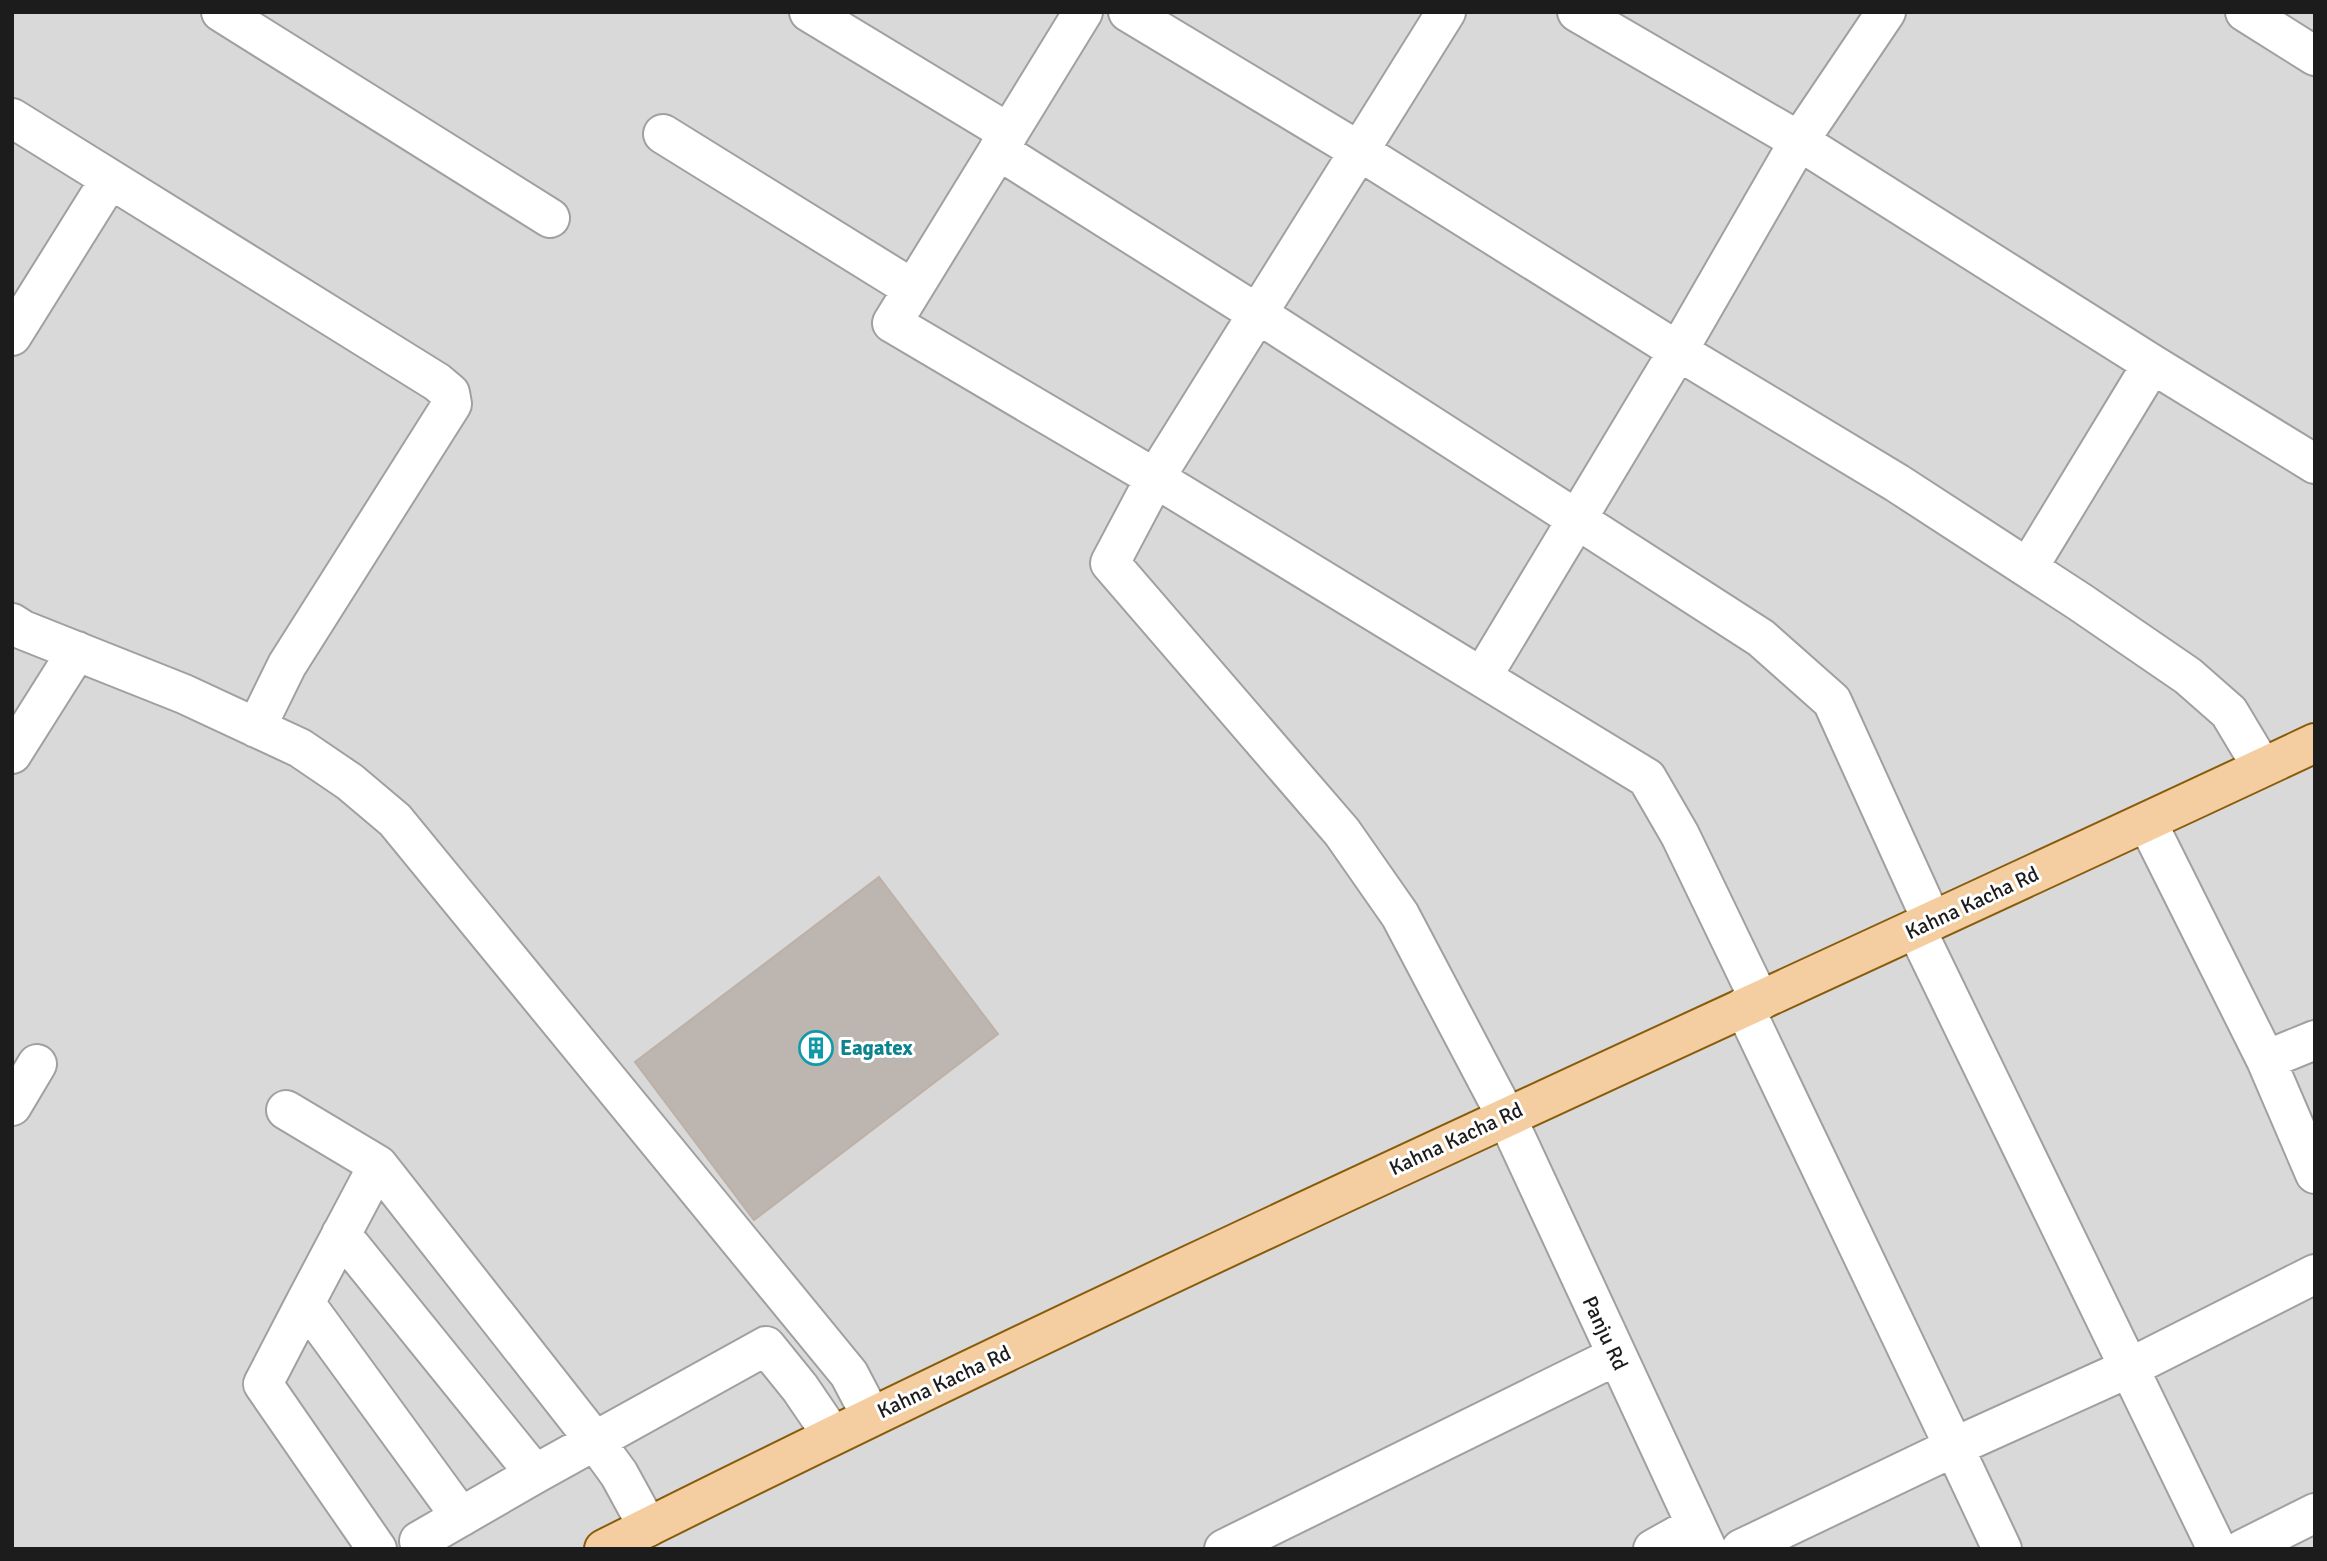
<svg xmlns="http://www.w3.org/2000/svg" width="2327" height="1561" font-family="Signika,sans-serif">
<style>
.residential{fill:#dad9d9}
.building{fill:#bdb5b0;stroke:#bdb0a6;stroke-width:2}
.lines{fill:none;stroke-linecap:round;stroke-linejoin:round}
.minor-casing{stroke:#a0a0a0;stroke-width:42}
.major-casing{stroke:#895c0b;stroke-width:42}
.minor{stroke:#fff;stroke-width:38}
.major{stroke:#f4cea0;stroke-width:38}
.labels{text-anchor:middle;stroke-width:6;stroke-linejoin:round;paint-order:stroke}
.street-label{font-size:21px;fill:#1c1c1c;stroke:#fff}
.culture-label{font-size:21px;font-weight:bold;fill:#0d838f;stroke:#fff;text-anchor:start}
</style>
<rect width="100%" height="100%" fill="#ede9e3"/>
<path class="residential" d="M12 12H2315V1549H12Z"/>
<path class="building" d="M879 877 998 1034 754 1220 635 1062Z"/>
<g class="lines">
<g class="minor-casing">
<path id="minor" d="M221 12 550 218
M809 12 1009 133
M1083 12 892 323 1155 478 1647 778 1680 835 1760 1001
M1128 12 1359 151 1678 351 1897 483 2080 602 2188 676 2229 712 2262 767
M1446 12 1155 478 1110 563 1342 832 1400 915 1506 1116 1707 1549
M1886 12 1799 141 2152 364 2315 464
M2245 12 2315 56
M12 118 437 382 450 393 452 404 287 665 256 728
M663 134 913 289
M998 150 1258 314 1761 638 1832 701 1932 921
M12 336 110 179
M2028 568 2152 364
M12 623 23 630 184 694 300 748 350 782 395 820 849 1374 871 1416
M1482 677 1678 351 1799 141 1577 12
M12 754 77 651
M2147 822 2266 1060 2315 1174
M1916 929 2217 1549
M2266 1060 2315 1040
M12 1106 37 1064
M286 1110 378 1165 305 1303
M378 1165 595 1441 619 1474 648 1527
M341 1234 535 1474
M377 1549 263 1384 305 1303 461 1517
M423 1549 419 1541 535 1474 766 1346 800 1388 832 1435
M1224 1549 1616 1356
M1653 1549 1696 1525
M1741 1549 1954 1447 1744 1007
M2002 1549 1954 1447 2129 1368 2315 1274
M2243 1549 2315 1513"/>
</g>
<g class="major-casing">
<path id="major" d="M604 1549C1168 1266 1744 1011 2315 743"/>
</g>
<use href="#minor" class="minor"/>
<use href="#major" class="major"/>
</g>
<defs>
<g id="building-ring" transform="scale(1.75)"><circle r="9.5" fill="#fff" stroke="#0f9aa8" stroke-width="1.5"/><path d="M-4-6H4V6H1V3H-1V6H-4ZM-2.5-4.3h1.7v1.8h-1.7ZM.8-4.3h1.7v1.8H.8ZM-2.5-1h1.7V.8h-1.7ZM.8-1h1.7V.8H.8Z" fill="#0f9aa8"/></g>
</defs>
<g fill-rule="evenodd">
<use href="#building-ring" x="816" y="1048"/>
</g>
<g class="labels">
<g class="street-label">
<text transform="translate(1972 903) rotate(-25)" y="7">Kahna Kacha Rd</text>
<text transform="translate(1456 1139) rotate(-25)" y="7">Kahna Kacha Rd</text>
<text transform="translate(1605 1333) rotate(65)" y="7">Panju Rd</text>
<text transform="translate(944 1382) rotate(-25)" y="7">Kahna Kacha Rd</text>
</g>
<g class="culture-label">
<text x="840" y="1055">Eagatex</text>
</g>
</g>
<rect width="2327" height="1561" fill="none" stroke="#1c1c1c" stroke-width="28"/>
</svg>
